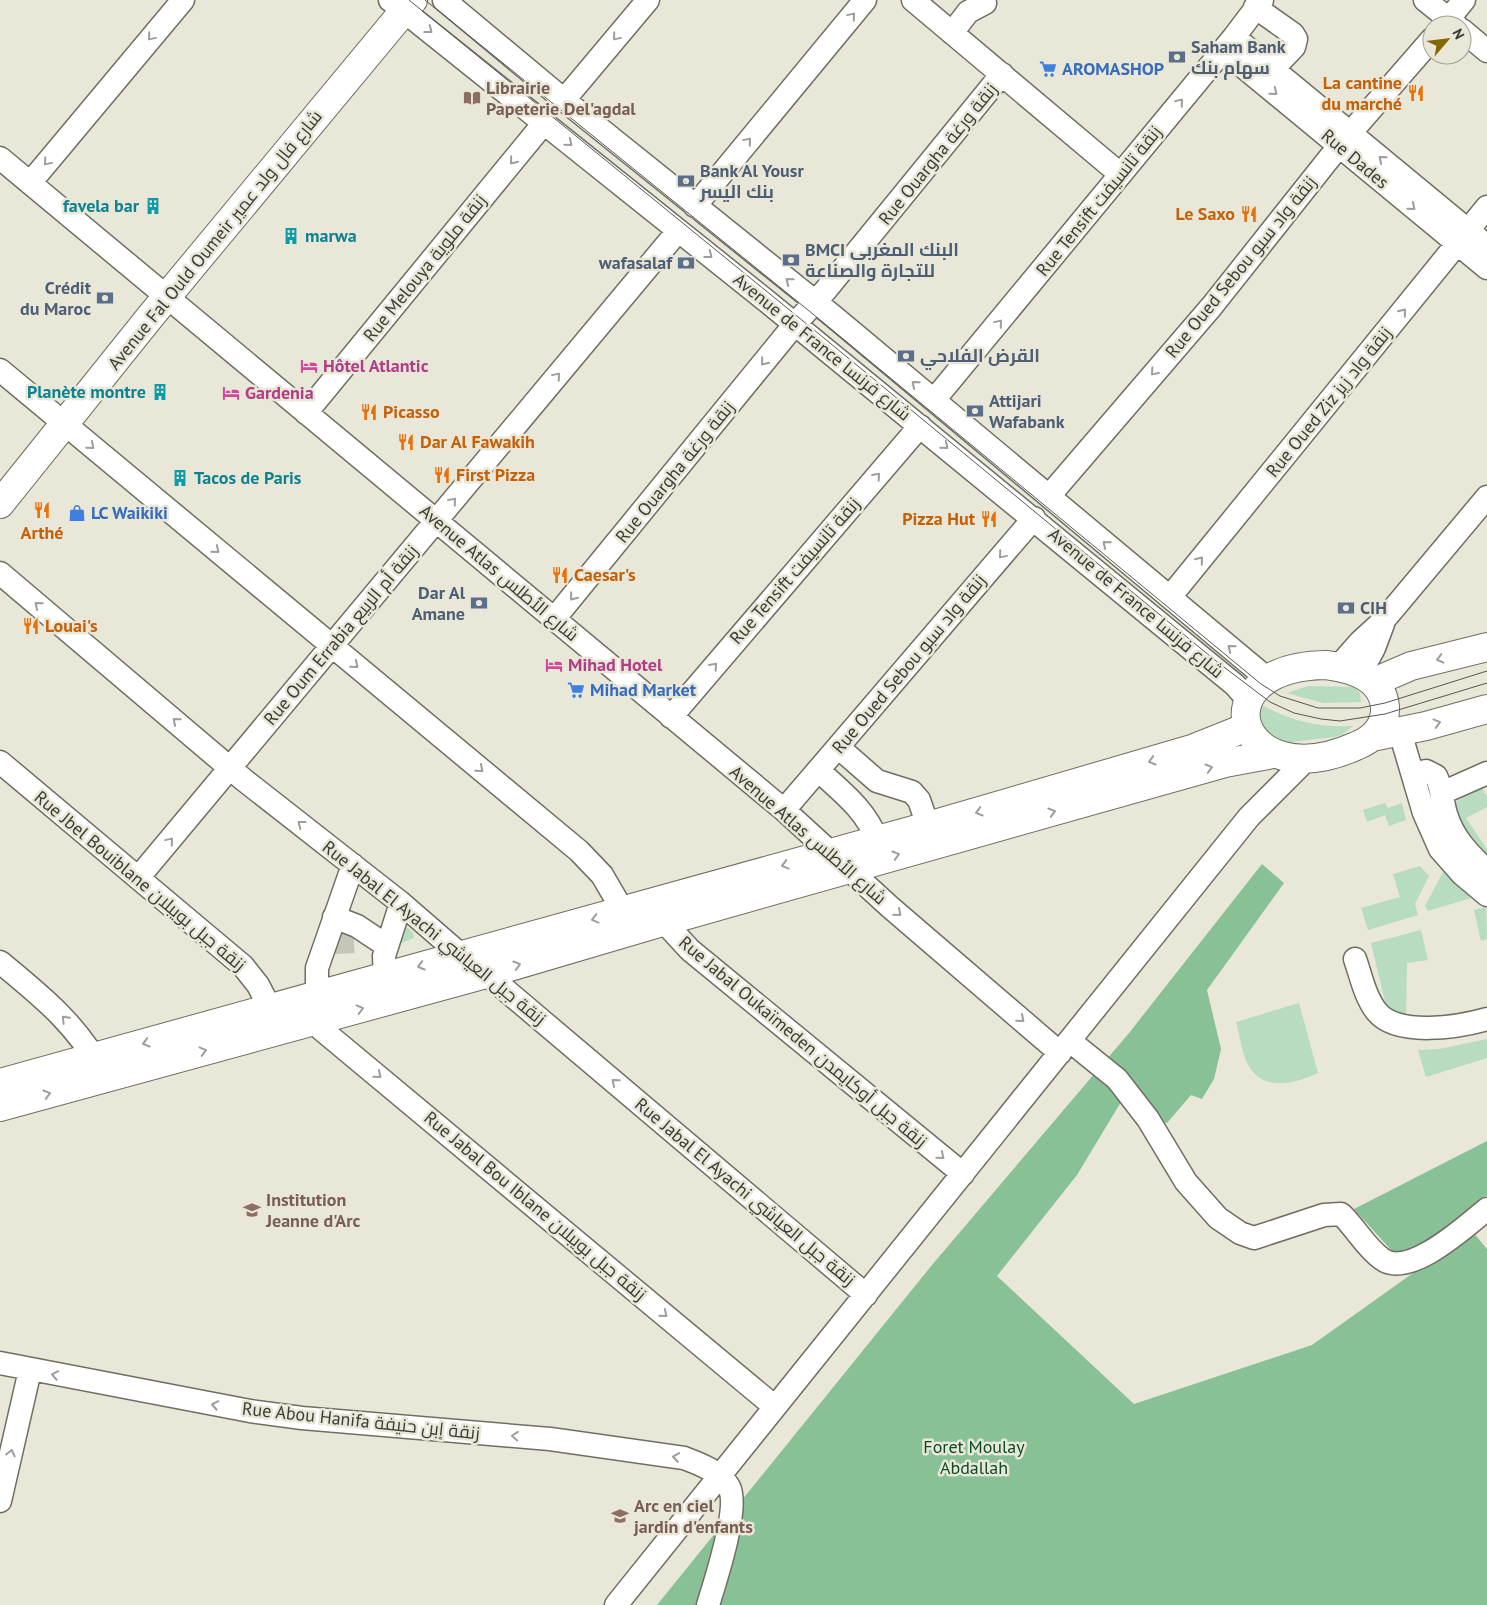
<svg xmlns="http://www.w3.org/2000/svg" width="1487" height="1605" font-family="'PT Sans',Cairo,sans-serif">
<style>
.green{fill:#b8dcbf}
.forest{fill:#89c196}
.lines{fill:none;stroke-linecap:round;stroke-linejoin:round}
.minor-tunnel{stroke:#c6c5b7;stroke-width:22;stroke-dasharray:22 11;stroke-linecap:butt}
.minor-casing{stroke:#706e60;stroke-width:25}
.major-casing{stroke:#706e60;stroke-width:30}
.minor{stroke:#fff;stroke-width:22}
.major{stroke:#fff;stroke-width:28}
.tram{stroke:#57564f;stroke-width:1}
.oneway{stroke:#9e9d9a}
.labels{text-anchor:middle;stroke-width:5;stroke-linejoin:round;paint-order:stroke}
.service-label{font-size:18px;font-weight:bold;fill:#4e5e75;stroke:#e9e7d8;text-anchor:start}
.shop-label{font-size:18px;font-weight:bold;fill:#366cbe;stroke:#e9e7d8;text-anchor:start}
.food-label{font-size:18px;font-weight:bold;fill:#c56008;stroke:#e9e7d8;text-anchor:start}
.education-label{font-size:18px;font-weight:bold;fill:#785e54;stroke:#e9e7d8;text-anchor:start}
.street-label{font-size:18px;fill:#3c3b35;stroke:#e9e7d8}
.culture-label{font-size:18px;font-weight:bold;fill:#0d838f;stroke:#e9e7d8;text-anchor:end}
.hotel-label{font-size:18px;font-weight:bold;fill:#b23c85;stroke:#e9e7d8;text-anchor:start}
.park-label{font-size:18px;fill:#0a4c25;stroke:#e9e7d8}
</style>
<rect width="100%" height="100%" fill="#e9e7d8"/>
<path class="green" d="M1308 686 1353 687 1360 693 1361 702 1323 703 1287 693Z
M1260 704C1290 721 1319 728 1353 726L1342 735 1335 737 1283 743 1263 730 1258 708Z
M1482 788 1487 797V807L1466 818 1487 849V866L1439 811Z
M1385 803 1388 808 1402 803 1406 820 1389 826 1385 815 1367 822 1363 810Z
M1420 866 1429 876 1415 904 1418 915 1368 930 1361 908 1400 897 1393 874Z
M1443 872 1471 898 1428 911 1425 906Z
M1486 907 1487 939 1481 941 1474 910Z
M403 923 413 933 414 938 399 944Z
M1421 930 1428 960 1407 963 1406 1019 1389 1018 1371 943Z
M1299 1003 1318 1073C1296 1083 1266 1092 1250 1068 1242 1057 1240 1036 1236 1022Z
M1487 1039V1058L1426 1077 1418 1050 1439 1049Z"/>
<path class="forest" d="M1262 864 1284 883 1207 990 1221 1049 1214 1079 1202 1099 1191 1095 1167 1123 1154 1120 1124 1097 1077 1175 997 1276 1134 1404 1312 1345 1472 1231 1487 1249V1605H657L932 1265 1129 1033Z
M1487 1141V1195L1414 1251H1392L1354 1209Z"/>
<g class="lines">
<path class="minor-tunnel" d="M335 943 354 942"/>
<g class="minor-casing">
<path id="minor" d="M390 0 769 303 1235 685 1248 700
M444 0 564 100 833 316 1269 680
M913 0 1120 174
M1425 0 1456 25
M1255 7 1293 34 1296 39 1294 47 1274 68
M1444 25 1464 0
M1462 30 1487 51
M952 33 968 12 985 3
M1234 37 1487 246
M1223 50 1487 268
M564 100 648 0
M0 158 784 810 890 907 1060 1053
M30 183 183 0
M695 206 865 0
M0 370 579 851 602 875 623 911
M934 400 1234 37 1262 0
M306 413 544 123
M1049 496 1212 306 1339 146 1432 39
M0 573 244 780 401 903 461 955 502 987 866 1295
M1170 597 1487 207
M554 619 795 324 825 291 1002 74
M1338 667 1360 642 1384 620 1487 497
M1360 674 1374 648 1383 624
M671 717 920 426
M1400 732 1424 813 1440 849 1462 874 1487 895
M838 747 877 781 912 792 919 800 928 826
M0 762 243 966 258 985 270 1008
M818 770C842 792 866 810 877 840
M1413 773 1426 771 1436 776C1442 788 1442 801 1446 814 1453 838 1469 854 1487 871
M1442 793 1487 773
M784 810 1034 518
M138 878 678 231
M654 911 690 950 963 1174
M334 917 357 926 387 946
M1355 959C1361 976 1365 997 1377 1012 1398 1037 1459 1027 1487 1019
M0 962C40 995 78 1025 102 1072
M385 977 384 956 401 903
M317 996V968L353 865
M306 1009 321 1029 775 1407
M1070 1041 1117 1079 1148 1119 1186 1182 1218 1218 1240 1233 1254 1238 1324 1215 1341 1214C1356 1228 1365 1247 1382 1259 1409 1279 1466 1226 1487 1209
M0 1363 250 1411 302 1418 550 1439 684 1458C700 1464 721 1472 729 1487 740 1507 715 1582 708 1605
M0 1501 30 1370
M616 1605 1249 817 1308 758"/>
</g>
<g class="major-casing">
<path id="major" d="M0 504 150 317 413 0
M1326 665C1350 668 1383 677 1385 707 1386 727 1373 739 1356 746 1238 799 1195 667 1326 665Z
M1374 682 1411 666 1487 647
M1372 737 1426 726 1487 709
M0 1083 928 826 1192 749 1247 727
M0 1107 486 974 662 922 1225 763 1273 754"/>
</g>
<use href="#minor" class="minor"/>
<use href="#major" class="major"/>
<path class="tram" d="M409 0 819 334 1216 661 1270 702 1294 713 1321 719 1340 721 1385 714 1487 683
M425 0 808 310 1261 684 1280 696 1318 708H1360L1385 703 1487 671"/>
</g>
<defs><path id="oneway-chevron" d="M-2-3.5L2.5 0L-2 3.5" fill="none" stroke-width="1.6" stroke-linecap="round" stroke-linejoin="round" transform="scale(1.25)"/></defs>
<g class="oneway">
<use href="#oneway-chevron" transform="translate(852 16) rotate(-50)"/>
<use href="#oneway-chevron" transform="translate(429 30) rotate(38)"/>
<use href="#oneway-chevron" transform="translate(151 37) rotate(130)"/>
<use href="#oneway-chevron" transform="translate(616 37) rotate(130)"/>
<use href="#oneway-chevron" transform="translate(1274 92) rotate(39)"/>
<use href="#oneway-chevron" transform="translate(1180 102) rotate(-50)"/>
<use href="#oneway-chevron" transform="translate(748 141) rotate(-50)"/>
<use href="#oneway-chevron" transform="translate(569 143) rotate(39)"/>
<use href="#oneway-chevron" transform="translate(1382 159) rotate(-140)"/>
<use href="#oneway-chevron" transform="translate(513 161) rotate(129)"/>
<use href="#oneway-chevron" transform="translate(47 162) rotate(130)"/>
<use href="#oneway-chevron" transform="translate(1412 207) rotate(40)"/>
<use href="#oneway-chevron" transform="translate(709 255) rotate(38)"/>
<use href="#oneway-chevron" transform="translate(789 281) rotate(-141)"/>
<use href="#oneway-chevron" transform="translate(1403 312) rotate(-51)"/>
<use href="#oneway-chevron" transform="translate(999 323) rotate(-50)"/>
<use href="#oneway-chevron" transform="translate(764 362) rotate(129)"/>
<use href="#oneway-chevron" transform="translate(1154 372) rotate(131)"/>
<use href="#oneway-chevron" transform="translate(557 376) rotate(-50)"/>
<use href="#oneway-chevron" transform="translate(915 384) rotate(-140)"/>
<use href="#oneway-chevron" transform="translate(91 446) rotate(40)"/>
<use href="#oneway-chevron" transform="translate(945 446) rotate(39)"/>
<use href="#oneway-chevron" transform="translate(877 476) rotate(-49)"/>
<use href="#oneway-chevron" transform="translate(453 501) rotate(-50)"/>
<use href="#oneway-chevron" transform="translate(1106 544) rotate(-140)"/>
<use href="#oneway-chevron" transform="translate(216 550) rotate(40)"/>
<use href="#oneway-chevron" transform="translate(1002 555) rotate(130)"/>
<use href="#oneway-chevron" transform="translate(1200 560) rotate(-51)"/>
<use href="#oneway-chevron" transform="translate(573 597) rotate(129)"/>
<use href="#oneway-chevron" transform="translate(38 605) rotate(-140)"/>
<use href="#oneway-chevron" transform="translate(1231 648) rotate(-141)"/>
<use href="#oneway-chevron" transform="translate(1440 659) rotate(166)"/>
<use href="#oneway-chevron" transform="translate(355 665) rotate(40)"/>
<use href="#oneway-chevron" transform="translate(714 666) rotate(-49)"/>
<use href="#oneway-chevron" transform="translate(176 721) rotate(-140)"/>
<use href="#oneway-chevron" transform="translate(1437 723) rotate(-15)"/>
<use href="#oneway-chevron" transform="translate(1152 761) rotate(163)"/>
<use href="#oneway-chevron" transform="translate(1209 768) rotate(-16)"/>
<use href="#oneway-chevron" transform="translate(480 769) rotate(40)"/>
<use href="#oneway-chevron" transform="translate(979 812) rotate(164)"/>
<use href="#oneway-chevron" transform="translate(1052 812) rotate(-16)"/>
<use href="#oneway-chevron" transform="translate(301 824) rotate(-142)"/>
<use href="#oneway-chevron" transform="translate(170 841) rotate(-50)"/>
<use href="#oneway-chevron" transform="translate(896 855) rotate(-16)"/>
<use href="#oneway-chevron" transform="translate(785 865) rotate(165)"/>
<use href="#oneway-chevron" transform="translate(898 913) rotate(41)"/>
<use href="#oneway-chevron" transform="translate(595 919) rotate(165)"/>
<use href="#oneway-chevron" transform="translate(517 965) rotate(-17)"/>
<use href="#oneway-chevron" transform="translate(421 966) rotate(164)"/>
<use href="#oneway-chevron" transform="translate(360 1009) rotate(-15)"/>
<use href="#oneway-chevron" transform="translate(65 1019) rotate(-134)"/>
<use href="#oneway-chevron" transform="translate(1021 1019) rotate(41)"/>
<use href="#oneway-chevron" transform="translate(146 1043) rotate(164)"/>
<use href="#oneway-chevron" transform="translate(203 1051) rotate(-15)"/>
<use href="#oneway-chevron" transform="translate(378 1075) rotate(40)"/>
<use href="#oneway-chevron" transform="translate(615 1082) rotate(-140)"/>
<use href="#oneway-chevron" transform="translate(47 1094) rotate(-16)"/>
<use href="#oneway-chevron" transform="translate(941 1156) rotate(39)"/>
<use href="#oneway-chevron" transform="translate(664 1314) rotate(40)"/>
<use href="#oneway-chevron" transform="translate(55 1375) rotate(-169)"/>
<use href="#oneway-chevron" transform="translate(215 1405) rotate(-169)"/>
<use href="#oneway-chevron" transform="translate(515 1436) rotate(-175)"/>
<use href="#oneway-chevron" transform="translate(11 1453) rotate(-77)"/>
<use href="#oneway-chevron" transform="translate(676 1457) rotate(-171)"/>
</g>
<defs>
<g id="bank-bare" transform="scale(1.35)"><path d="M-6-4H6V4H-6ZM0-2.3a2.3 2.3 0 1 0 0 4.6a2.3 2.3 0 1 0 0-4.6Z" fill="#5c6f8a" stroke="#e9e7d8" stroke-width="2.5" paint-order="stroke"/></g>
<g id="supermarket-bare" transform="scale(1.35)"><path d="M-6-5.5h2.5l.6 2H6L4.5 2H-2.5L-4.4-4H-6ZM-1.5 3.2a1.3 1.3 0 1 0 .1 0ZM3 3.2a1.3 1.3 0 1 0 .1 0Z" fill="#3f7fe0" stroke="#e9e7d8" stroke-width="2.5" paint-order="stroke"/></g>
<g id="restaurant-bare" transform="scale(1.35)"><path d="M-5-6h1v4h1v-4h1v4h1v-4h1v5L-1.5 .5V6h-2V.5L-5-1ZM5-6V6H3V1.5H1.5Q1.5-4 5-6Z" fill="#e8710a" stroke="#e9e7d8" stroke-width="2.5" paint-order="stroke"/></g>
<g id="library-bare" transform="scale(1.35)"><path d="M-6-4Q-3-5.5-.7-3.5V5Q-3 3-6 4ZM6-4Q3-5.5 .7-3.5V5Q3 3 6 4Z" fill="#8d6e63" stroke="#e9e7d8" stroke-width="2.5" paint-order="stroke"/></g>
<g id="building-bare" transform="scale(1.35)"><path d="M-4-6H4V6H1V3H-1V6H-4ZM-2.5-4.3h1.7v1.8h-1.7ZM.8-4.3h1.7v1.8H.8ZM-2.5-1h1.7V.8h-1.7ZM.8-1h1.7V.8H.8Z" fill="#0f9aa8" stroke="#e9e7d8" stroke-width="2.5" paint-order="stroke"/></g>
<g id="hotel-bare" transform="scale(1.35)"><path d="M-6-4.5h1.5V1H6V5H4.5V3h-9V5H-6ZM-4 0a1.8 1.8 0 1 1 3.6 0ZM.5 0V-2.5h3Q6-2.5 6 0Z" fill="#d1479c" stroke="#e9e7d8" stroke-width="2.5" paint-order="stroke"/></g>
<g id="shop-bare" transform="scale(1.35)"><path d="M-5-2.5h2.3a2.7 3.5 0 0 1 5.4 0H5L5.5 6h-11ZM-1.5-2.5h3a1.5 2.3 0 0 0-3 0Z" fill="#3f7fe0" stroke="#e9e7d8" stroke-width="2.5" paint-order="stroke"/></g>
<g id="school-bare" transform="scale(1.35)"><path d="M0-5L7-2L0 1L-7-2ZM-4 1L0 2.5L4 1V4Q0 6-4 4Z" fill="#8d6e63" stroke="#e9e7d8" stroke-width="2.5" paint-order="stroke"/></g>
</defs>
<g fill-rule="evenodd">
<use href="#bank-bare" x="1177" y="57"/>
<use href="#supermarket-bare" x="1048" y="69"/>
<use href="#restaurant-bare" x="1416" y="93"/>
<use href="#library-bare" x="472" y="98"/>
<use href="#bank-bare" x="686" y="181"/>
<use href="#building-bare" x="153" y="206"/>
<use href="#restaurant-bare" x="1249" y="214"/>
<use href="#building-bare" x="291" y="236"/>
<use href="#bank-bare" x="791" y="260"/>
<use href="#bank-bare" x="686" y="263"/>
<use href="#bank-bare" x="105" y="298"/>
<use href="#bank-bare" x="906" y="356"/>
<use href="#hotel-bare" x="309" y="366"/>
<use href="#building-bare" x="160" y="392"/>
<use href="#hotel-bare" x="231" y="393"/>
<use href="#bank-bare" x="975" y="411"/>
<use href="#restaurant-bare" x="369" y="412"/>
<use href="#restaurant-bare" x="406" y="442"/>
<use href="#restaurant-bare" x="442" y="475"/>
<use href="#building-bare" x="180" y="478"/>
<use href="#restaurant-bare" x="42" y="510"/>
<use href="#shop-bare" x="77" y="513"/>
<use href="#restaurant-bare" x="989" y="519"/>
<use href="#restaurant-bare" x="560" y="575"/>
<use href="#bank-bare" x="479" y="603"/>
<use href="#bank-bare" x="1346" y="608"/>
<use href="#restaurant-bare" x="31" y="626"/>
<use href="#hotel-bare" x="554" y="665"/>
<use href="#supermarket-bare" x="576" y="690"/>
<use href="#school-bare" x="252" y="1210"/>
<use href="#school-bare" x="620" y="1516"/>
</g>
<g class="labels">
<g class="service-label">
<text x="1191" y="53">Saham Bank<tspan x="1191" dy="21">سهام بنك</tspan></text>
<text x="700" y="177">Bank Al Yousr<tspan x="700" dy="21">بنك اليسر</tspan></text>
<text x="805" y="256">BMCI البنك المغربي<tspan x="805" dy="21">للتجارة والصناعة</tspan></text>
<text x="672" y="269" text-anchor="end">wafasalaf</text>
<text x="91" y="294" text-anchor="end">Crédit<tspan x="91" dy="21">du Maroc</tspan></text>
<text x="920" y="362">القرض الفلاحي</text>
<text x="989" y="407">Attijari<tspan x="989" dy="21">Wafabank</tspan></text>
<text x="465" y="599" text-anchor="end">Dar Al<tspan x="465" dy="21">Amane</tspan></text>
<text x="1360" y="614">CIH</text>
</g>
<g class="shop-label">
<text x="1062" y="75">AROMASHOP</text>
<text x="91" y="519">LC Waikiki</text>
<text x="590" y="696">Mihad Market</text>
</g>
<g class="food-label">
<text x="1402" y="89" text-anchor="end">La cantine<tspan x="1402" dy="21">du marché</tspan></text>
<text x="1235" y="220" text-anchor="end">Le Saxo</text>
<text x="383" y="418">Picasso</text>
<text x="420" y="448">Dar Al Fawakih</text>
<text x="456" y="481">First Pizza</text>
<text x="975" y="525" text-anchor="end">Pizza Hut</text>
<text x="42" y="539" text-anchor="middle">Arthé</text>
<text x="574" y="581">Caesar's</text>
<text x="45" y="632">Louai's</text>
</g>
<g class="education-label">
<text x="486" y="94">Librairie<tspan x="486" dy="21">Papeterie Del'agdal</tspan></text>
<text x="266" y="1206">Institution<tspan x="266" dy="21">Jeanne d'Arc</tspan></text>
<text x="634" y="1512">Arc en ciel<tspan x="634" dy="21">jardin d'enfants</tspan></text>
</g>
<g class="street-label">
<text transform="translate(938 154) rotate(-51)" y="6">Rue Ouargha زنقة ورغة</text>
<text transform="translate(1355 159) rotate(40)" y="6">Rue Dades</text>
<text transform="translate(1099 201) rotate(-51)" y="6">Rue Tensift زنقة تانسيفت</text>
<text transform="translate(215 240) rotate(-51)" y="6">Avenue Fal Ould Oumeir شارع فال ولد عمير</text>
<text transform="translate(1241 267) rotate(-51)" y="6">Rue Oued Sebou زنقة واد سبو</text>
<text transform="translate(425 268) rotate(-51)" y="6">Rue Melouya زنقة ملوية</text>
<text transform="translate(822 347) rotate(39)" y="6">Avenue de France شارع فرنسا</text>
<text transform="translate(1329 402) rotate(-51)" y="6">Rue Oued Ziz زنقة واد زيز</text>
<text transform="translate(675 472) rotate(-51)" y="6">Rue Ouargha زنقة ورغة</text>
<text transform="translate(795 571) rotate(-49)" y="6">Rue Tensift زنقة تانسيفت</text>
<text transform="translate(499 573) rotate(40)" y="6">Avenue Atlas شارع الأطلس</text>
<text transform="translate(1136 603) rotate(40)" y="6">Avenue de France شارع فرنسا</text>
<text transform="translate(341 635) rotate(-50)" y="6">Rue Oum Errabia زنقة أم الربيع</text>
<text transform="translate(909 664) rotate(-50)" y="6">Rue Oued Sebou زنقة واد سبو</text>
<text transform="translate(808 835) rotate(41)" y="6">Avenue Atlas شارع الأطلس</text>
<text transform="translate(140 881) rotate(40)" y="6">Rue Jbel Bouiblane زنقة جبل بويبلان</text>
<text transform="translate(434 933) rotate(39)" y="6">Rue Jabal El Ayachi زنقة جبل العياشي</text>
<text transform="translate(803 1042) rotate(40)" y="6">Rue Jabal Oukaïmeden زنقة جبل أوكايمدن</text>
<text transform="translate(745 1192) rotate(40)" y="6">Rue Jabal El Ayachi زنقة جبل العياشي</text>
<text transform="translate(535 1206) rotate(40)" y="6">Rue Jabal Bou Iblane زنقة جبل بويبلان</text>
<text transform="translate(361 1421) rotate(6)" y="6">Rue Abou Hanifa زنقة اٍبن حنيفة</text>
</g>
<g class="culture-label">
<text x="139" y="212">favela bar</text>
<text x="305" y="242" text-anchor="start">marwa</text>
<text x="146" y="398">Planète montre</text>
<text x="194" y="484" text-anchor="start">Tacos de Paris</text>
</g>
<g class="hotel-label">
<text x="323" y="372">Hôtel Atlantic</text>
<text x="245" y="399">Gardenia</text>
<text x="568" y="671">Mihad Hotel</text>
</g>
<g class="park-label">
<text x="974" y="1453">Foret Moulay<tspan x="974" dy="21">Abdallah</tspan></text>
</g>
</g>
<g transform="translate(1447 40) rotate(62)"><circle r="24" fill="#e9e7d8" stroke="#a4a297"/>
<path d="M0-4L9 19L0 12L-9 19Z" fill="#866803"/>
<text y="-8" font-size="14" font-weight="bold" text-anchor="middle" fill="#3c3b35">N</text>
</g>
</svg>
